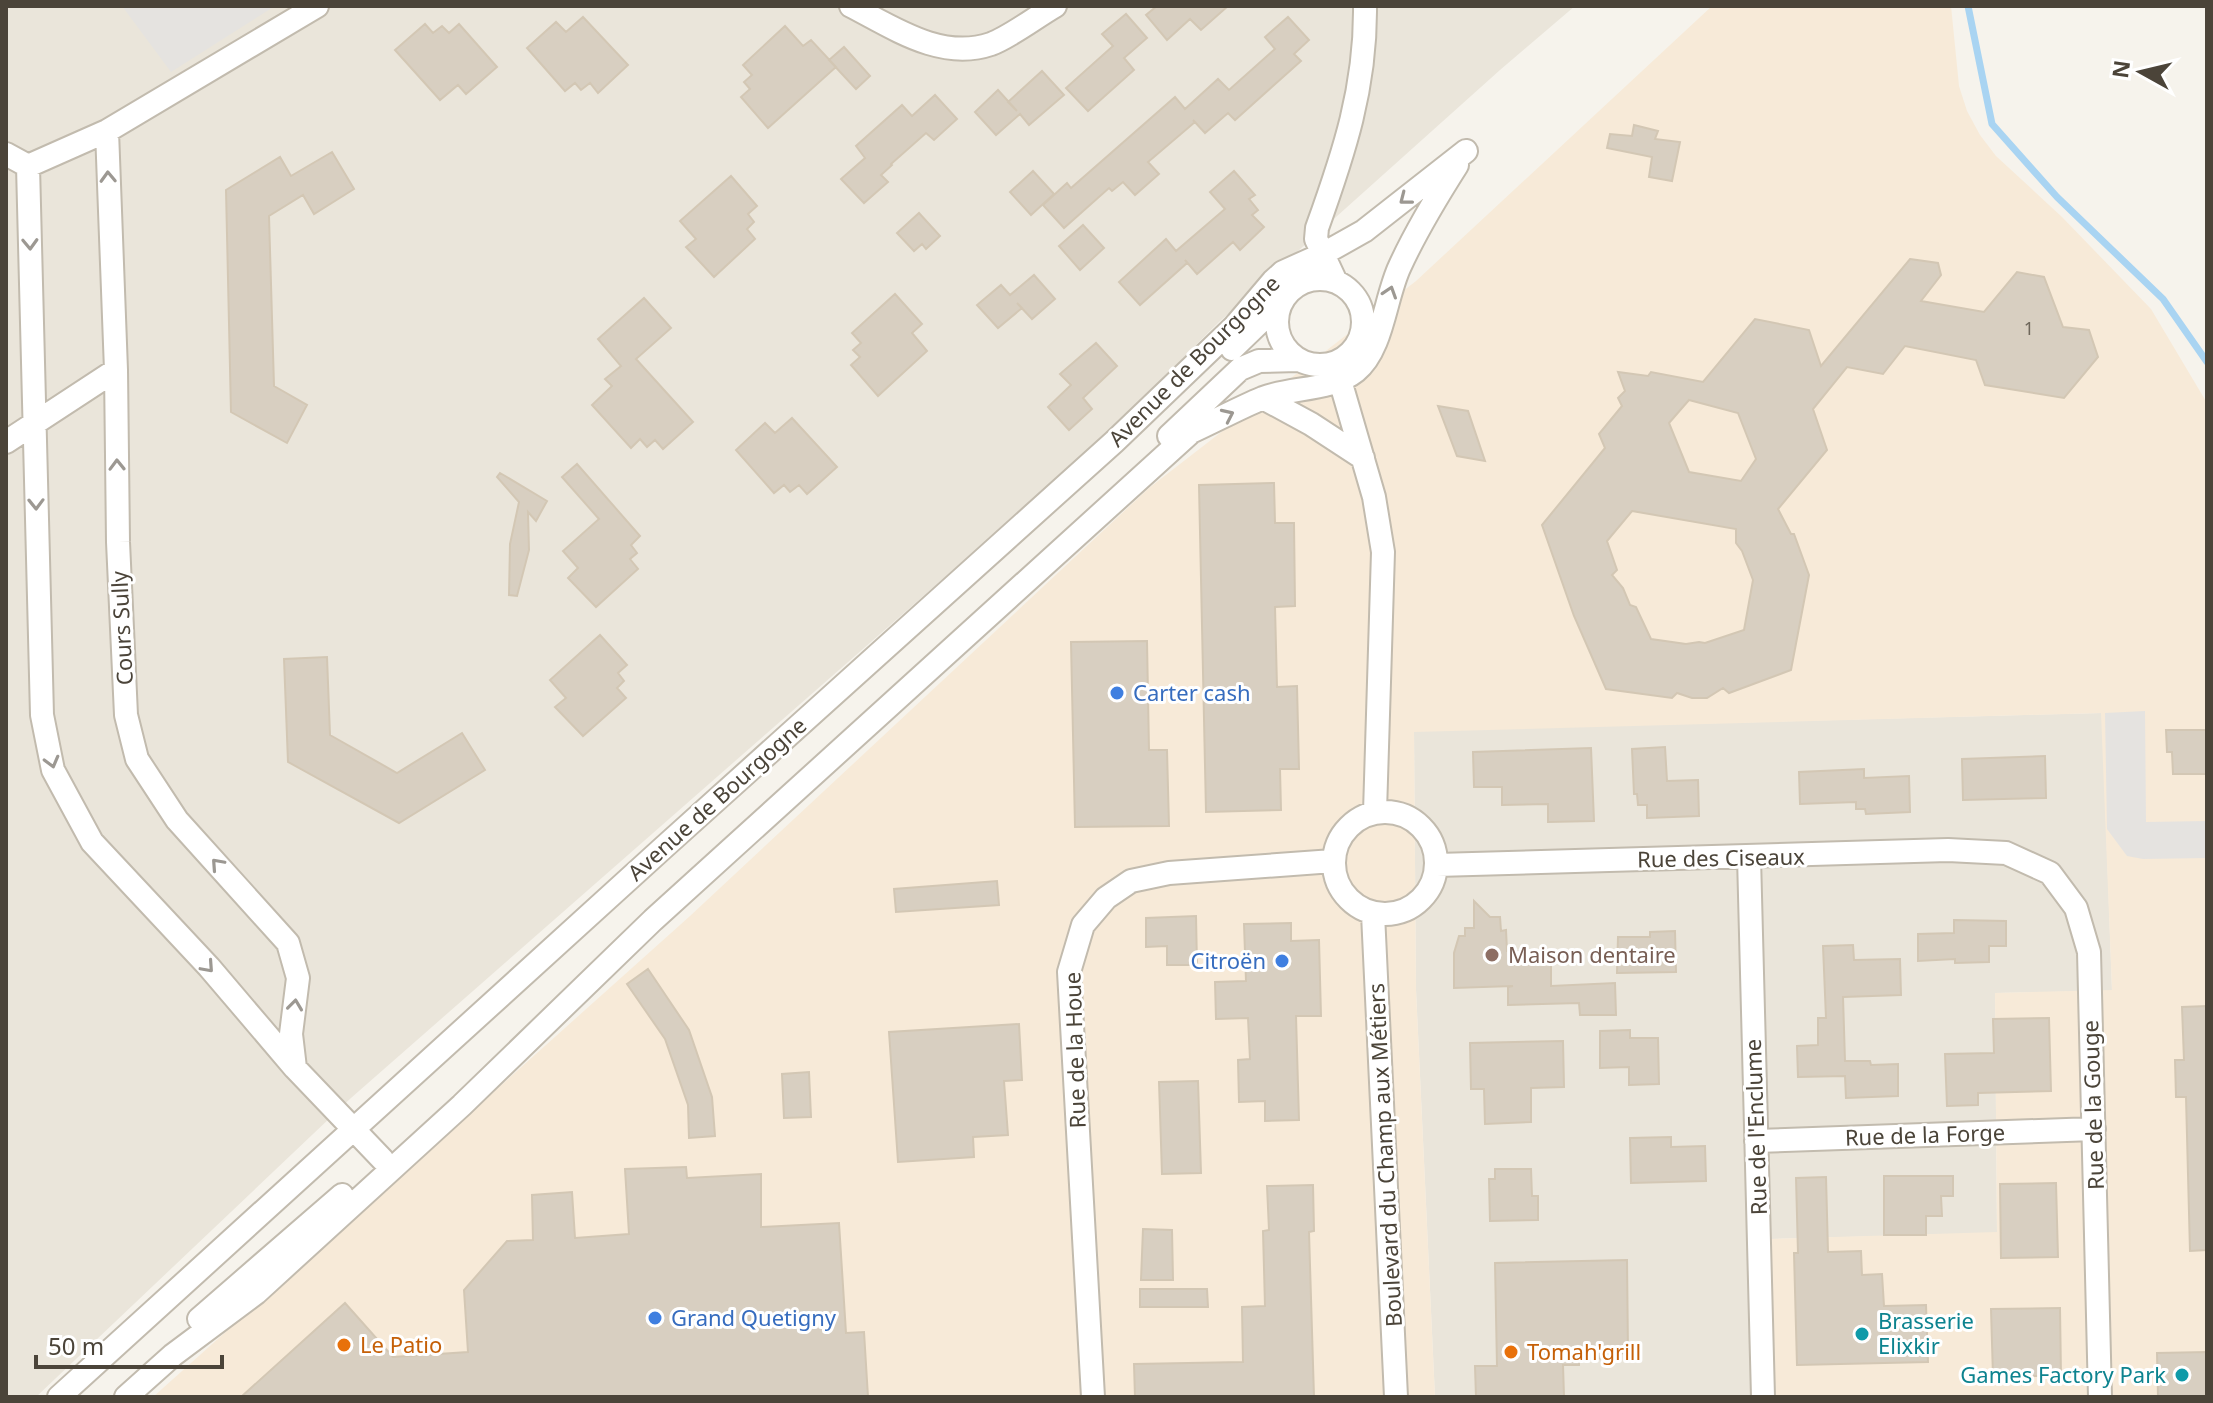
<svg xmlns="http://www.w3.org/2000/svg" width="2213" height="1403" font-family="'Noto Sans',sans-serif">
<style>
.residential{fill:#eae5da}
.commercial{fill:#f7ead8}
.parking{fill:#e5e3e0}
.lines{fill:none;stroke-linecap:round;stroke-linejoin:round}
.stream{stroke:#a9d4f2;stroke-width:7}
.building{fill:#d8cfc1;stroke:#d3c7b4;stroke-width:2;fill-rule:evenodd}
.street-casing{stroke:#c2bbae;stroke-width:26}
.street{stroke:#fff;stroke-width:22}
.oneway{stroke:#9c9892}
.shop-dot{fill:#3f7fe0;stroke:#fff;stroke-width:3}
.education-dot{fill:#8d6e63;stroke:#fff;stroke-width:3}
.culture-dot{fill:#0f9aa8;stroke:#fff;stroke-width:3}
.food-dot{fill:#e8710a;stroke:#fff;stroke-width:3}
.labels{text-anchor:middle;stroke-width:6;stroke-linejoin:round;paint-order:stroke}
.number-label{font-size:18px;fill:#6e675b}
.street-label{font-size:22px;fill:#4b4439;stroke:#fff}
.shop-label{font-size:22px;fill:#366cbe;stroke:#fff;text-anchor:start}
.education-label{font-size:22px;fill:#785e54;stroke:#fff;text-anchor:start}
.culture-label{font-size:22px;fill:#0d838f;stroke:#fff;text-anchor:start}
.food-label{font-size:22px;fill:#c56008;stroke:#fff;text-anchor:start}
</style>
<rect width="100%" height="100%" fill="#f6f3ec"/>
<path class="residential" d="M6 6H1575L1500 70 1220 321 1092 448 351 1098 36 1397H6Z
M2102 713 2112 991 1995 993 1997 1233 1771 1239 1775 1397H1435L1416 990 1414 731Z"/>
<path class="commercial" d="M1712 6H1951L1959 86 1967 111 1980 135 1996 156 2062 217 2151 309 2207 403V1397H1775L1771 1239 1997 1232 1995 993 2112 990 2101 713 1414 732 1416 990 1435 1397H153L690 916 1149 488 1416 281Z"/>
<path class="parking" d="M122 6H275L171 72Z
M2145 711 2146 822 2207 821V858L2143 859 2127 856 2107 829 2105 713Z"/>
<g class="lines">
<path class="stream" d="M1968 6 1992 124 2057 197 2163 299 2207 362"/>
</g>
<path class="building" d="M1157 6H1228L1201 30 1190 19 1167 40 1146 15Z
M1126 14 1147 38 1124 58 1134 70 1088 111 1066 88 1113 46 1102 34Z
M583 17 628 65 598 93 590 83 581 90 575 83 565 91 527 48 556 22 566 32Z
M1288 17 1309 40 1294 54 1301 61 1235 120 1228 113 1205 133 1193 120 1195 122 1148 162 1159 174 1135 195 1123 182 1112 191 1109 188 1064 228 1043 205 1067 183 1071 188 1175 97 1185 109 1218 79 1229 90 1275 49 1265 37Z
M425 24 433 33 442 26 449 33 459 24 497 67 466 94 458 85 440 100 395 50Z
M785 26 803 46 811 40 836 67 768 128 741 97 750 89 744 82 752 75 743 65Z
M844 47 870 76 856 89 829 60Z
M1042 71 1064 95 1029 125 1020 114 996 135 975 112 998 90 1017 111 1008 102Z
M935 95 957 119 934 140 926 133 891 164 892 165 881 175 888 182 864 203 841 179 865 158 856 146 902 105 912 116Z
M1634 125 1658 131 1655 139 1680 142 1672 181 1649 177 1652 157 1607 148 1610 134 1632 136Z
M332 152 354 189 314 214 303 195 269 216 274 386 307 405 287 443 231 412 226 190 280 157 291 176Z
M1033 171 1054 194 1031 215 1010 192Z
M1234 171 1255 195 1249 199 1258 210 1252 215 1264 227 1240 250 1233 242 1197 274 1185 260 1187 263 1140 305 1119 282 1166 239 1176 251 1225 209 1210 192Z
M731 176 757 206 748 214 754 222 747 229 755 239 714 277 686 247 696 239 680 221Z
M919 213 940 236 926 249 922 244 914 251 897 233Z
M1083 225 1104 248 1080 270 1059 246Z
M1910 259 1938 263 1941 275 1921 301 1984 312 2017 272 2044 277 2063 327 2089 330 2098 357 2064 398 1985 385 1976 360 1905 346 1883 374 1847 367 1813 409 1827 450 1778 509 1791 534H1794L1809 575 1791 670 1729 693 1723 688 1707 698H1692L1677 693 1672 698 1606 689 1574 616 1542 525 1605 448 1599 434 1622 406 1618 398 1625 391 1618 372 1648 376 1651 372 1703 382 1755 319 1809 330 1821 366ZM1689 400 1738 413 1756 459 1741 481 1689 472 1669 423ZM1632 511 1736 529V543L1742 551 1753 580 1744 630 1705 643 1699 642 1686 644 1651 639 1636 607 1630 605 1623 588 1612 575 1617 570 1607 541Z
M1034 275 1055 299 1032 319 1017 303 1022 308 998 328 977 305 1001 285 1010 295Z
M895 294 922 324 912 333 927 351 878 396 851 365 860 357 853 350 861 343 852 333Z
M644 298 671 328 636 359 693 422 663 449 655 440 647 447 640 439 631 448 592 405 612 386 605 379 621 366 598 339Z
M1096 343 1117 366 1083 398 1092 409 1069 430 1048 407 1071 385 1060 374Z
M1438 406 1468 411 1485 461 1457 456Z
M792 418 837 467 807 494 799 485 790 492 784 485 774 493 736 450 765 423 775 433Z
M577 464 640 536 631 545 637 553 630 559 638 569 596 607 568 578 578 568 563 551 599 519 562 477Z
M500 473 547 501 536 521 528 512 529 550 517 596 509 595 510 544 519 502 497 477Z
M1274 483 1275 523H1294L1295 606 1275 607 1277 687 1297 686 1299 769H1280L1281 810 1206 812 1199 485Z
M600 635 627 665 618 673 624 681 617 688 626 698 583 736 555 707 566 698 550 680Z
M1147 641 1149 750H1167L1169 826 1075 827 1071 642Z
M327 657 330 735 397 773 462 733 485 770 399 823 288 762 284 659Z
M2166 730H2207V774H2173L2172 752H2167Z
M1665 747 1667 781 1698 780 1699 816 1647 818V805H1638L1637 794H1634L1632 749Z
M1591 748 1594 821 1548 822V804L1502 805V787H1474L1473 752Z
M2045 756 2046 798 1963 800 1962 759Z
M1864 769V778L1909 776 1910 812 1866 814 1865 809H1856V802L1800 804 1799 772Z
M997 881 999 905 896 912 894 889Z
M1474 901 1490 917H1500L1501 931 1506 930 1507 951H1540V962H1551V986L1615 983 1616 1015H1580L1579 1003 1508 1005V987L1513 986 1454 988V953L1459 936H1465V928H1474Z
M1196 916 1197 965H1167V946L1146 947V918Z
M1954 920 2006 921V946H1989V962L1955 963V959L1918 961V934L1954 933Z
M1291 923V941L1319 940 1321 1016H1296L1299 1120 1265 1121V1101L1239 1102 1238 1060 1250 1059 1248 1018 1216 1019 1215 982 1246 981 1244 924Z
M1675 931 1676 972 1617 973 1618 937H1650V932Z
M1853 945 1854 960 1900 959 1901 995 1843 997 1845 1061H1870L1871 1065 1898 1064V1096L1846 1098 1845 1076 1798 1077 1797 1046 1818 1045V1018H1826L1823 946Z
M648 969 689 1030 712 1097 715 1136 689 1138 688 1105 665 1039 627 984Z
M2207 1006V1250L2190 1251 2186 1097H2176L2175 1060H2184L2182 1007Z
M2049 1018 2051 1091 1978 1093V1105L1947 1106 1945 1054 1994 1053 1993 1019Z
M1019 1024 1022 1080 1004 1081 1008 1135 973 1137 974 1157 898 1162 889 1032Z
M1630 1030V1038H1658L1659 1084 1629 1085V1067L1600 1068V1031Z
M1563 1041 1564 1087 1531 1088V1122L1485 1124 1484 1089H1471L1470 1043Z
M809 1072 811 1117 784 1118 782 1074Z
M1198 1081 1201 1173 1162 1174 1159 1082Z
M1671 1137V1147L1705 1146 1706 1181 1631 1183 1630 1138Z
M686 1167 687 1178 761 1174V1227L839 1223 846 1333 864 1332 868 1397H241L345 1303 393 1357 468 1352 464 1290 507 1241 533 1240 532 1195 572 1192 575 1238 629 1234 625 1169Z
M1495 1169H1531L1532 1196H1538V1220L1490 1221 1489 1179H1495Z
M1884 1176H1953V1196H1941L1942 1216H1926V1235H1884Z
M1826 1177 1828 1252 1861 1251 1862 1275 1882 1274 1884 1306 1926 1305 1928 1362 1797 1365 1794 1253H1798L1796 1178Z
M2056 1183 2058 1257 2001 1258 2000 1184Z
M1313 1185 1314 1231 1309 1232 1314 1397H1135L1134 1364 1243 1362 1242 1307 1265 1306 1263 1231 1269 1230 1267 1186Z
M1143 1229 1172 1230 1173 1280H1141Z
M1627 1260 1628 1353 1607 1354V1358L1579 1360V1365H1563L1564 1397H1476L1475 1366H1497L1495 1263Z
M1140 1289H1207L1208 1307H1140Z
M2060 1308 2061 1376H1993L1991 1309Z
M2207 1352V1397H2158L2157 1353Z"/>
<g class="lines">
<g class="street-casing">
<path id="street" d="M851 6C894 28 941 61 991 44 1010 37 1036 17 1055 6
M107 131 116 370 118 542 126 715 137 759 177 820 288 943 298 978 291 1034 295 1068
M6 154 28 166
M28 166 42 715 53 770 92 842 209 967 295 1068 383 1160
M28 166 107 131 317 6
M1277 322a43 43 0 1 1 86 0a43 43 0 1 1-86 0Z
M1336 282 1316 239 1317 228C1344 153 1366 87 1365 6
M1232 349 1283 300
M1335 363 1374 497 1383 552 1375 812
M1263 398 1311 424 1363 458
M1169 436 1240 369 1259 361 1298 360
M6 442 116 370
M1334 863a51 51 0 1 1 102 0a51 51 0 1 1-102 0Z
M1749 857 1763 1397
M1437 865 1948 850 2006 853 2050 873 2076 908 2089 952 2100 1397
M1373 914 1396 1397
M1756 1141 2094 1129
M199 1319 342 1195
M59 1397 663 848 1114 442 1234 327 1273 281 1283 272 1323 254 1364 231 1466 151
M126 1397 173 1355 256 1293 462 1105 653 920 1191 432C1215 421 1239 408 1263 398 1292 387 1331 391 1356 371 1383 349 1385 297 1400 266 1416 231 1436 198 1457 165
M1093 1397 1069 972 1083 925 1106 898 1131 881 1169 873 1333 861"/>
</g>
<use href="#street" class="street"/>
</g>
<defs><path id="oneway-chevron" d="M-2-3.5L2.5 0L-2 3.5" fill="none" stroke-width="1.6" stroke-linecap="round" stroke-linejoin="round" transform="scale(2)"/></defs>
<g class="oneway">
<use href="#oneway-chevron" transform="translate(108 177) rotate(-92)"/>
<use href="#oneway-chevron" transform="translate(1405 199) rotate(142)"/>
<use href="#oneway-chevron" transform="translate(30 244) rotate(88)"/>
<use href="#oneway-chevron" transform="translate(1390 292) rotate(-72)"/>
<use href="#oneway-chevron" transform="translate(1228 415) rotate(-25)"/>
<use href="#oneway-chevron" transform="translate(117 465) rotate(-91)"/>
<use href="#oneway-chevron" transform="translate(36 504) rotate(89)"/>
<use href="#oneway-chevron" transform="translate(52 762) rotate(75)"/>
<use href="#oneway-chevron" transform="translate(217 864) rotate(-132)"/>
<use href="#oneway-chevron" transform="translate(208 967) rotate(48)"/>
<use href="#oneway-chevron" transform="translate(295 1005) rotate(-83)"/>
</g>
<g class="shop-dot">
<circle cx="1117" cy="693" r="8"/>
<circle cx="1282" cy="961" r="8"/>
<circle cx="655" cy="1318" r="8"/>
</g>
<circle class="education-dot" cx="1492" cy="955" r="8"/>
<g class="culture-dot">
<circle cx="1862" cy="1334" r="8"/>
<circle cx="2182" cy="1375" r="8"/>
</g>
<g class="food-dot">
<circle cx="344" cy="1345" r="8"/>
<circle cx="1511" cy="1352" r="8"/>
</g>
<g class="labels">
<g class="number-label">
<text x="2029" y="335">1</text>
</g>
<g class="street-label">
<text transform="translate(1194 361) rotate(-45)" y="8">Avenue de Bourgogne</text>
<text transform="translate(122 628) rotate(-93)" y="8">Cours Sully</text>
<text transform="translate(717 799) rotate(-42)" y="8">Avenue de Bourgogne</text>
<text transform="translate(1721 858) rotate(-1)" y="8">Rue des Ciseaux</text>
<text transform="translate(1075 1050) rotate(-92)" y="8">Rue de la Houe</text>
<text transform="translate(2093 1105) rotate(-92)" y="8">Rue de la Gouge</text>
<text transform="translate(1756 1127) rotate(-92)" y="8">Rue de l'Enclume</text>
<text transform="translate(1925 1135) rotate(-2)" y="8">Rue de la Forge</text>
<text transform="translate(1385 1155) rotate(-93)" y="8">Boulevard du Champ aux Métiers</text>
</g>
<g class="shop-label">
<text x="1133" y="701">Carter cash</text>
<text x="1266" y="969" text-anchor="end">Citroën</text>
<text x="671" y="1326">Grand Quetigny</text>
</g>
<g class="education-label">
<text x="1508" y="963">Maison dentaire</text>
</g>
<g class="culture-label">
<text x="1878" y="1329">Brasserie<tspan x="1878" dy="25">Elixkir</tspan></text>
<text x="2166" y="1383" text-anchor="end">Games Factory Park</text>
</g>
<g class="food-label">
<text x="360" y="1353">Le Patio</text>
<text x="1527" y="1360">Tomah'grill</text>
</g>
</g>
<rect width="2213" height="1403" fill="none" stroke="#4b4439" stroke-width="16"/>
<g transform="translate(2141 72) rotate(278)" stroke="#ffffff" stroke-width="6" paint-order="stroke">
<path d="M0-6L14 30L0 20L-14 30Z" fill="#4b4439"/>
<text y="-12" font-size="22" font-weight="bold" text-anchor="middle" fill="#4b4439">N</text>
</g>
<path d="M36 1355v12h186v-12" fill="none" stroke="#4b4439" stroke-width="4"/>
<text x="48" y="1355" font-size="24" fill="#4b4439" stroke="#ffffff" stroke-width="6" paint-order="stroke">50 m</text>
</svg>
